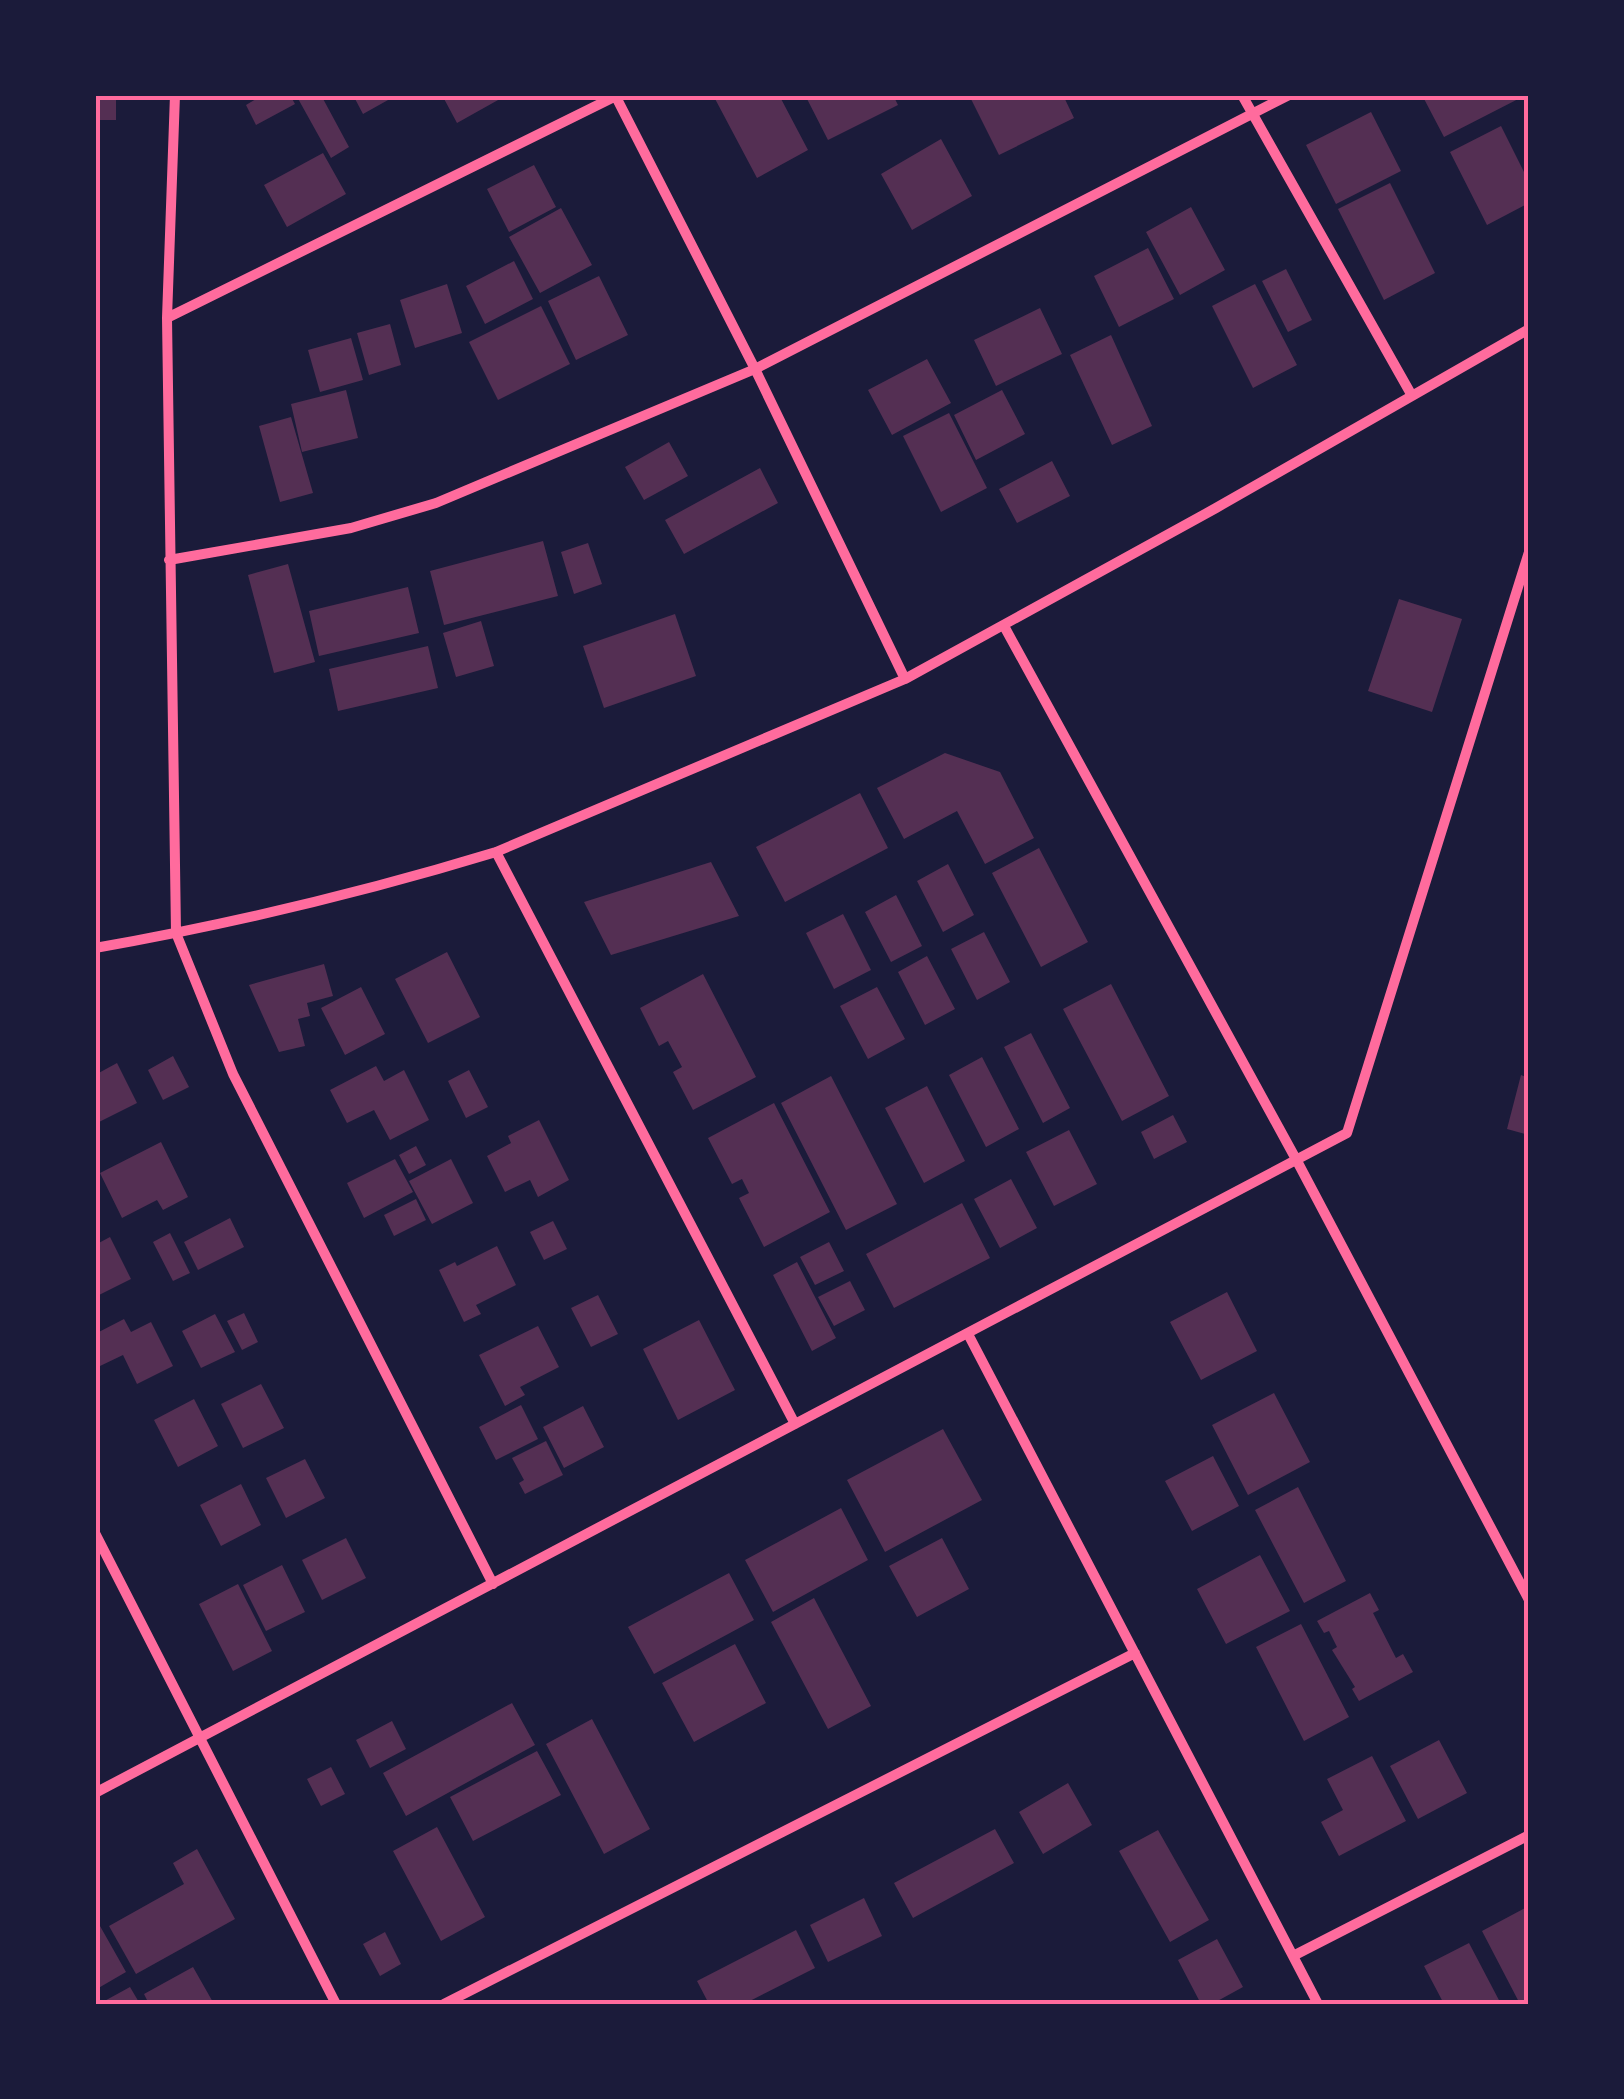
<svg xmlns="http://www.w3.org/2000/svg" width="1624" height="2099" font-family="'Fira Sans',sans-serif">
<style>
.building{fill:#542f53}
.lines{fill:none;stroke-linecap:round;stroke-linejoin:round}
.minor{stroke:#ff6b9d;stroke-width:10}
.neatline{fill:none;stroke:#ff6b9d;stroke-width:4}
</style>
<rect width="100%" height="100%" fill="#1b1b3a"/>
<path class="building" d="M95 95H116V120H95Z
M263 95H290L295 104 256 125 246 105Z
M296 95H321L349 147 331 158Z
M353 95H397L363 114Z
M442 95H507L457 123Z
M713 95H779L808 150 757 178Z
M805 95H893L898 105 828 140Z
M969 95H1063L1074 118 999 155Z
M1422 95H1526L1444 137Z
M1371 112 1401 171 1336 204 1306 145Z
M1501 126 1529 182V203L1487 225 1450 152Z
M941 139 972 196 912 230 881 174Z
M323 153 346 194 287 227 264 185Z
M534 165 556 207 509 232 487 189Z
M1390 183 1435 273 1384 300 1338 209Z
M1191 207 1225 270 1180 295 1146 232Z
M561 208 592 265 540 293 509 237Z
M1148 248 1174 299 1119 327 1094 276Z
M514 261 533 299 485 324 466 286Z
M1286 269 1312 320 1288 332 1262 281Z
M599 276 628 335 576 360 548 301Z
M447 284 462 333 415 348 400 300Z
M1255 284 1297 365 1253 388 1212 306Z
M541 306 570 364 498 400 469 342Z
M1040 308 1062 354 996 386 974 340Z
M390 324 401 365 369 375 357 333Z
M1111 335 1152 426 1112 445 1070 355Z
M351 338 363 380 320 392 308 350Z
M927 359 951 403 892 435 868 390Z
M346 390 358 438 302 452 291 404Z
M1002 390 1025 434 976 460 954 415Z
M949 413 987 488 941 512 903 436Z
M291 417 313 493 280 502 259 426Z
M669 442 688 476 644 500 625 467Z
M1052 461 1070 496 1017 523 999 489Z
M760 468 778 503 684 554 665 520Z
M543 541 558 596 444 625 430 571Z
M588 543 602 584 574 594 561 552Z
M288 564 315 662 274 673 248 575Z
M408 587 419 633 319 656 309 611Z
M1399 599 1462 619 1432 712 1368 691Z
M675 614 696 676 604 708 583 646Z
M481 621 494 666 456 677 443 633Z
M428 646 438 688 338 711 329 669Z
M945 753 1000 772 1034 838 985 864 957 811 904 839 877 788Z
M860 793 888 848 785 902 756 847Z
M1039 848 1088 942 1041 967 992 873Z
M711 862 739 916 611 955 584 902Z
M948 864 974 915 943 932 917 881Z
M896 895 922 946 891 962 865 912Z
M843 914 871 970 834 989 806 933Z
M984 932 1010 982 977 1000 951 949Z
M447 952 480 1017 428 1043 395 979Z
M927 956 955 1009 925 1025 898 972Z
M324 964 333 996 307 1003 310 1016 298 1019 305 1046 279 1052 249 985Z
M703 974 756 1077 693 1110 673 1072 682 1067 668 1041 659 1046 640 1008Z
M1111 984 1169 1096 1122 1121 1063 1009Z
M361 987 385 1034 345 1055 321 1008Z
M877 987 905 1039 868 1059 840 1006Z
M1031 1033 1070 1108 1043 1123 1004 1047Z
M173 1056 189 1087 163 1100 148 1070Z
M982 1057 1019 1129 986 1147 949 1075Z
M117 1063 137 1103 95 1124V1075Z
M376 1066 384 1081 404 1070 429 1120 390 1140 374 1110 347 1123 330 1090Z
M469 1070 488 1107 466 1118 448 1081Z
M1521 1075 1529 1078V1135L1507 1129Z
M831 1076 897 1204 846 1230 781 1103Z
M927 1086 965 1161 924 1183 885 1108Z
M774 1103 830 1212 764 1247 739 1198 749 1193 742 1179 732 1184 708 1138Z
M1173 1115 1187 1142 1154 1159 1141 1132Z
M539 1120 569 1180 538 1197 530 1180 505 1192 487 1156 511 1143 508 1136Z
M1069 1130 1097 1184 1054 1206 1026 1152Z
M161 1142 188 1197 163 1210 157 1200 122 1218 100 1173Z
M416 1146 426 1165 409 1174 399 1155Z
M395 1159 413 1192 364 1218 347 1183Z
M451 1159 473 1203 432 1224 409 1181Z
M1011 1179 1037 1228 1000 1248 974 1199Z
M416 1199 426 1220 394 1236 384 1215Z
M962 1203 990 1258 894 1308 866 1254Z
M230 1218 244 1247 198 1270 184 1242Z
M553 1221 567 1249 544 1260 530 1232Z
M170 1233 190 1273 173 1281 153 1242Z
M110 1237 131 1279 95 1297V1245Z
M829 1242 844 1271 815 1285 800 1257Z
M497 1246 516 1285 476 1305 481 1314 464 1322 439 1270 455 1262 457 1266Z
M797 1262 836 1338 812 1351 773 1275Z
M850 1281 865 1310 834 1326 818 1297Z
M1227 1292 1257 1351 1201 1380 1170 1322Z
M598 1295 618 1334 591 1347 571 1308Z
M244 1313 258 1342 242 1350 227 1321Z
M215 1314 235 1352 201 1368 182 1331Z
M124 1319 131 1332 151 1322 173 1366 137 1384 123 1355 100 1366 95 1355V1334Z
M699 1320 735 1390 678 1420 643 1349Z
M538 1326 559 1367 520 1387 525 1395 505 1406 479 1355Z
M261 1384 284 1428 243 1448 221 1404Z
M1274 1393 1310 1462 1248 1495 1212 1425Z
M194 1399 218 1446 178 1467 154 1420Z
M521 1405 538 1439 496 1460 479 1427Z
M583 1406 604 1447 564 1468 543 1427Z
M943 1429 982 1500 885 1552 847 1480Z
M546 1441 563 1475 525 1494 519 1483 524 1480 512 1458Z
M1213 1456 1239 1506 1192 1531 1165 1481Z
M305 1459 325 1498 286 1518 266 1478Z
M241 1484 261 1525 221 1546 200 1505Z
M1298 1487 1346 1581 1304 1603 1255 1510Z
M841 1508 868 1560 773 1612 745 1560Z
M346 1538 366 1578 322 1600 302 1560Z
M942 1538 969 1589 917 1617 889 1566Z
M1260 1555 1290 1611 1226 1644 1197 1589Z
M282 1565 305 1612 266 1631 243 1585Z
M729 1573 754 1620 654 1674 628 1627Z
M238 1584 272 1651 233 1671 199 1604Z
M1370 1593 1379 1610 1373 1613 1396 1658 1403 1654 1413 1672 1359 1701 1352 1689 1355 1687 1332 1650 1337 1647 1329 1631 1324 1633 1317 1621Z
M814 1598 871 1706 828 1729 771 1622Z
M1301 1624 1349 1717 1304 1741 1256 1647Z
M735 1644 766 1703 694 1742 662 1683Z
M512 1703 535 1745 406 1816 383 1773Z
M592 1719 650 1829 604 1854 546 1744Z
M392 1721 406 1749 370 1768 356 1740Z
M1439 1740 1467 1793 1418 1819 1390 1766Z
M537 1751 561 1795 473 1841 450 1797Z
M1372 1756 1406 1821 1339 1856 1321 1822 1343 1810 1327 1779Z
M331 1767 345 1794 321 1806 307 1779Z
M1068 1783 1092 1825 1043 1854 1019 1812Z
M437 1827 485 1917 441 1941 393 1851Z
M995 1829 1014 1863 913 1918 894 1883Z
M1158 1830 1209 1920 1170 1942 1119 1851Z
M197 1849 235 1919 136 1974 109 1926 184 1884 173 1863Z
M864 1898 882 1936 828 1962 810 1925Z
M1529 1906V2003L1520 2004 1482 1931Z
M100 1926 126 1972 95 1990V1929Z
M796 1930 815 1968 744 2004H709L697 1981Z
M385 1932 401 1964 380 1976 363 1944Z
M1217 1939 1243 1987 1212 2004H1201L1178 1960Z
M1469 1943 1501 2004H1444L1424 1966Z
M193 1967 214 2004H149L144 1994Z
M130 1987 140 2004H99Z"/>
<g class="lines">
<path class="minor" d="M175 95 167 318 176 933 233 1074 493 1584
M615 95 755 369 905 679
M1242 95 1411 394
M167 318 618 95
M169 560 351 528 436 503 755 369 1289 95
M1004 626 1297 1161 1529 1600
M496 852 795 1424
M95 948C230 924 365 892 496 852L905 679 1216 508 1529 329
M968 1334 1318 2004
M95 1533 336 2004
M95 1793 1347 1133 1529 552
M1293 1956 1529 1835
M444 2004 1135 1653"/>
</g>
<rect width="1624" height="2099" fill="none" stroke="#1b1b3a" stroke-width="195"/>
<rect x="98" y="98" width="1428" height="1904" class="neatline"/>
</svg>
